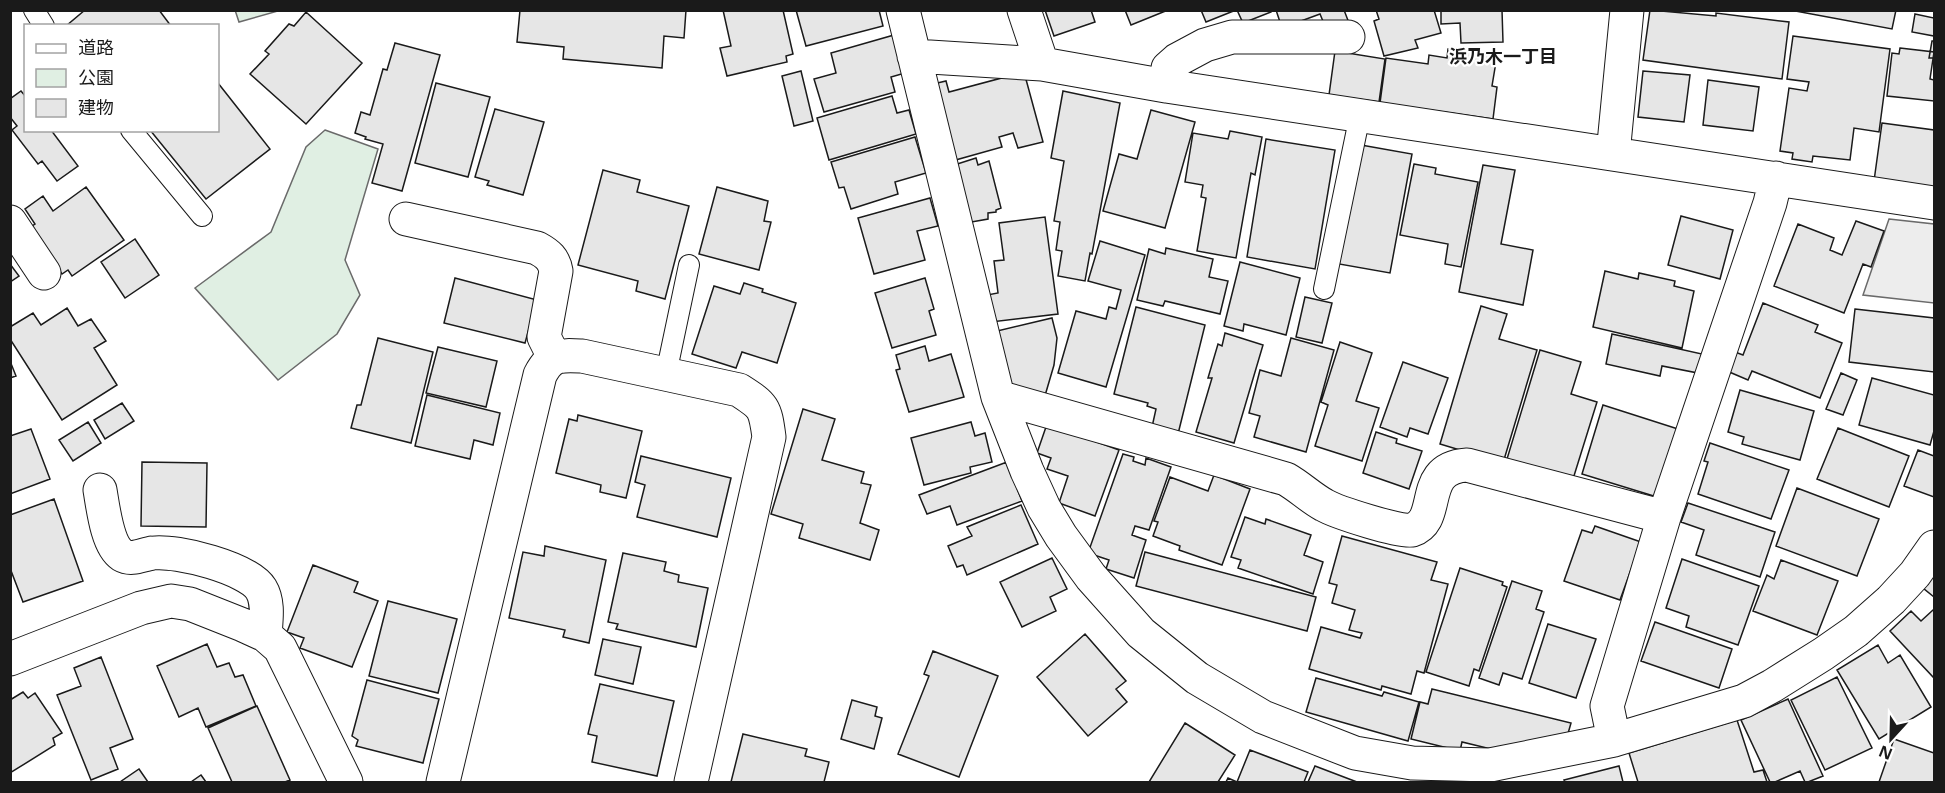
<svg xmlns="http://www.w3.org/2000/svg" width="1945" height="793" font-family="'Open Sans','Noto Sans JP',sans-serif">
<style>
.green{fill:#e0efe3;stroke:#6a6a6a;stroke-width:1.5}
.parking{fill:#ededed;stroke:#6a6a6a;stroke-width:1.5}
.building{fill:#e6e6e6;stroke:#1a1a1a;stroke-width:1.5}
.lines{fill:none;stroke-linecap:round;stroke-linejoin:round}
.lane-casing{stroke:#1a1a1a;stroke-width:22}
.street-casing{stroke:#1a1a1a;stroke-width:35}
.lane{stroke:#fff;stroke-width:20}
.street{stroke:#fff;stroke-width:33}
.labels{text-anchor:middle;stroke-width:4.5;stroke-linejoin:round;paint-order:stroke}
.neighbourhood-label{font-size:18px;font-weight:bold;fill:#1a1a1a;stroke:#fff}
</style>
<rect width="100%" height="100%" fill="#fff"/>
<path class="green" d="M235 10H278V11L239 22Z
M325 130 378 149 345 260 360 295 337 334 278 380 195 288 271 232 306 147Z"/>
<path class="parking" d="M1889 219 1934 224V303L1863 295Z"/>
<path class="building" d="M85 10H159L171 26H66Z
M520 10H686L684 38 664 36 662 68 563 59 564 47 517 42Z
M723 10H783L793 54 786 56 787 62 727 76 720 48 731 46Z
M796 10H879L883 26 806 46Z
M1045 10H1091L1095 22 1054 36Z
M1125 10H1168L1131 25Z
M1201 10H1236L1206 22Z
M1237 10H1271V12L1243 23Z
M1276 10H1344L1349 23 1327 31 1320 14 1282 28Z
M1376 10H1434L1441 33 1415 40 1418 48 1384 56 1374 21 1379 19Z
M1441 10H1502L1503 42 1461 43 1460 23 1441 24Z
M1650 10 1716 16V13L1789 22 1782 79 1643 60Z
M1790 10H1896L1892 29Z
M306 12 362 63 306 124 250 74 269 54 265 51 289 24 294 26Z
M1915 14 1934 18V36L1912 32Z
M894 35 905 73 891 77 895 92 824 112 814 79 836 73 831 53Z
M1793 36 1890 49 1879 132 1854 128 1850 160 1813 156 1812 162 1792 159 1793 153 1780 151 1789 88 1807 91 1809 82 1787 79Z
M1932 41H1934V58H1929Z
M395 43 440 55 402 191 372 183 383 144 365 139 366 137 355 133 361 112 370 115 383 69 387 70Z
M1900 48 1934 52 1930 79 1934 80V101L1887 96 1892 53 1899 54Z
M1448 49 1497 56 1492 86 1497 87 1493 119 1380 103 1386 58 1428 64 1429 55 1447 58Z
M1335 51 1385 59 1379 102 1329 95Z
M801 71 813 121 794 126 782 76Z
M1643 71 1690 75 1684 122 1638 117Z
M1024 72 1043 142 1018 148 1013 133 999 137 1002 147 952 161 933 84 946 81 949 92Z
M1708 80 1759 87 1753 131 1703 125Z
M218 83 270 149 206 199 150 130H218Z
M436 83 490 97 468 177 415 163Z
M21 91 26 97V130H51L78 166 57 181 42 161 38 164 12 130 17 126 10 117V99Z
M1063 91 1120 103 1092 254 1090 253 1085 281 1058 276 1062 251 1056 250 1060 222 1054 221 1064 161 1051 158Z
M892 96 897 113 909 110 916 134 829 160 817 118Z
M495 109 544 122 523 195 487 185 489 181 475 177Z
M1151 110 1195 122 1165 228 1103 211 1119 154 1137 159Z
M1882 123 1934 130V188L1874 181Z
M1230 131 1262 137 1255 175 1251 173 1236 258 1197 251 1206 198 1201 197 1203 185 1185 182 1193 133 1228 139Z
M915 137 926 173 895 182 898 194 851 209 844 187 839 188 831 162Z
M1266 139 1335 150 1315 269 1247 257Z
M1361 145 1412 154 1390 273 1339 264Z
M976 158 978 165 989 161 1001 208 996 210V212L988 213V219L966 223 951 166Z
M1414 164 1436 168 1435 174 1478 182 1461 267 1445 264 1448 244 1400 235Z
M1483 165 1515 170 1501 244 1533 250 1523 305 1459 292Z
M603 170 640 180 637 192 689 206 665 299 636 291 638 281 578 265Z
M86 187 124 240 72 276 68 270 62 274 29 228 35 224 25 209 43 196 53 211Z
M717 187 768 201 764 221 771 222 759 270 699 254Z
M930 198 938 226 917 231 925 260 874 274 858 218Z
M1681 216 1733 230 1720 279 1668 265Z
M1045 217 1058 314 991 322 987 295 998 293 994 261 1004 260 999 223Z
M1856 221 1884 231 1871 267 1863 264 1844 313 1774 286 1798 224 1834 238 1830 250 1842 255Z
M135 239 159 275 125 298 101 262Z
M1100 241 1145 255 1106 387 1058 373 1076 311 1106 319 1109 307 1116 309 1121 290 1088 281Z
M1166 248 1213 259 1209 277 1228 281 1220 314 1165 301 1163 306 1137 300 1149 249 1165 254Z
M1240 262 1300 278 1286 335 1244 324 1243 331 1224 326Z
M10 264 19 276 10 282Z
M1605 271 1638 279 1639 273 1675 281 1674 286 1694 291 1682 348 1593 327Z
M455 278 537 300 525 343 444 323Z
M925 278 934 309 929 311 936 335 892 348 875 293Z
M744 283 763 289 762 292 796 303 777 363 742 352 736 368 692 354 714 286 740 294Z
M1305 297 1332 303 1322 343 1296 337Z
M1763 303 1818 325 1815 332 1842 343 1820 398 1752 371 1748 380 1727 371 1735 352 1743 355Z
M1481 306 1507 314 1499 339 1537 350 1503 463 1440 444Z
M1136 307 1205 325 1178 434 1152 427 1156 409 1147 406 1148 403 1114 394Z
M67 308 78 326 91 319 106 341 94 348 117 385 62 420 10 339V327L33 313 41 325Z
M1855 309 1934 318V372L1849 362Z
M1052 318 1057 338 1054 365 1044 399 1012 392 997 331Z
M1225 333 1263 345 1234 443 1196 432 1212 378H1208L1218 344 1222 346Z
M1612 334 1702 354 1698 373 1662 366 1660 376 1606 364Z
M378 338 433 352 411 443 351 428 357 405H361Z
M1291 338 1334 350 1306 452 1254 437 1260 416 1249 413 1260 370 1281 376Z
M1340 342 1372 353 1356 401 1379 408 1362 461 1315 446 1328 405 1321 402Z
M925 346 929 361 951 354 964 397 909 412 896 370 900 369 896 355Z
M438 347 497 361 486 407 426 393Z
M1540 350 1581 362 1571 394 1597 402 1573 479 1507 459Z
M10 361 16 376 10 378Z
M1403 362 1448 378 1428 434 1410 428 1407 437 1380 427Z
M1841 373 1857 380 1843 415 1826 409Z
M1872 378 1934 395V431L1930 445 1859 425Z
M1740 390 1814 411 1800 460 1742 444 1744 437 1728 432Z
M427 395 500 413 493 445 474 440 470 459 415 446Z
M122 403 134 421 105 439 94 420Z
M1603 405 1678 429 1657 497 1582 474Z
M803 409 835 419 822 460 864 472 861 483 871 485 860 523 879 530 870 560 799 538 803 524 771 514Z
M578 415 642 431 626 498 600 492 601 485 556 473 569 419 577 421Z
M88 422 101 443 73 461 59 440Z
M971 422 975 436 985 433 992 462 970 467 971 473 924 485 911 438Z
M1047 424 1119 450 1095 516 1059 503 1068 476 1047 469 1051 458 1037 453Z
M1838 428 1909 456 1889 507 1817 479Z
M31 429 50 479 10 494V436Z
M1376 432 1397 439 1396 443 1422 451 1409 489 1363 473Z
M1710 443 1789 470 1771 519 1698 494 1708 462 1704 461Z
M1918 450 1934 456V497L1904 486Z
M1123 454 1134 457 1133 461 1145 465 1146 458 1171 467 1149 530 1135 526 1132 535 1146 540 1134 578 1106 569 1109 560 1088 553Z
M641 456 731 478 717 537 637 517 645 485 635 482Z
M142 462 207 463 206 527 141 526Z
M1007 462 1022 501 957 525 950 506 927 514 919 495Z
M1214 475 1250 489 1222 565 1179 550 1180 546 1153 536 1158 522 1154 521 1170 477 1208 491Z
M1797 488 1879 519 1857 576 1776 546Z
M54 499 83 581 23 602 10 568V515Z
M1688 503 1775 532 1760 577 1696 555 1704 530 1681 522Z
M1021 505 1038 544 967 575 963 565 957 567 948 546 972 536 967 527Z
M1245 517 1265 524 1266 519 1311 535 1304 555 1323 562 1313 594 1238 568 1241 560 1231 557Z
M1595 526 1641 542 1620 600 1564 581 1582 530 1592 533Z
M1342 536 1437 562 1431 580 1448 584 1424 673 1417 671 1411 694 1382 686 1381 690 1309 669 1321 627 1360 638 1362 633 1349 630 1355 610 1332 603 1337 585 1329 583Z
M545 546 606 560 589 643 563 637 565 630 509 618 523 552 544 556Z
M1145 552 1316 597 1307 631 1136 586Z
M623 553 666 562 664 571 679 575 678 582 708 588 696 647 616 629 618 624 608 622Z
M1052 558 1067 589 1050 597 1056 611 1022 627 1000 582Z
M1682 559 1759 586 1738 645 1686 627 1689 616 1666 608Z
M1781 560 1838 581 1817 635 1753 611 1767 575 1774 579Z
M313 565 358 582 354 592 378 601 352 667 300 648 304 638 287 632Z
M1460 568 1503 582 1502 585 1507 587 1479 671 1474 669 1469 686 1426 672Z
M1934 572V597L1923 588Z
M1512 581 1542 591 1536 609 1544 612 1522 679 1503 673 1499 685 1479 678Z
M388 601 457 619 438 693 369 676Z
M1933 610 1934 611V678L1890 631 1911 611 1921 621Z
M1655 622 1732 649 1719 688 1641 661Z
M1548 624 1596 639 1576 698 1529 683Z
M1085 634 1126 681 1116 689 1127 702 1088 736 1037 677Z
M603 639 641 647 633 684 595 675Z
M207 644 217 667 229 663 235 677 243 675 256 706 206 727 198 708 179 717 157 666Z
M1878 645 1888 663 1900 655 1931 707 1879 739 1837 670Z
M933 651 998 676 959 777 898 754 929 676 924 674Z
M101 657 133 739 110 748 118 769 91 780 57 695 81 686 74 668Z
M1837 677 1872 748 1825 770 1791 700Z
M1316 678 1382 696 1384 692 1419 702 1408 741 1306 712Z
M367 680 439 699 423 763 356 746 358 740 352 736Z
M600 684 674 701 657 776 592 762 597 736 588 734Z
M1432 689 1571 723 1567 737 1495 750 1462 742 1460 751 1411 739 1420 702 1428 704Z
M23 692 28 698 35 693 62 733 53 738 55 745 10 773V700Z
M1788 699 1823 776 1808 782H1805L1800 771 1775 782H1770L1741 720Z
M852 700 877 707 875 716 882 718 874 749 841 739Z
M257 706 290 780 285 782H232L208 728Z
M1737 720 1754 772 1763 770 1767 782H1638L1629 753Z
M1185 723 1235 755 1218 782H1149Z
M743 734 807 749 805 756 829 762 824 782H731Z
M1894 739 1934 753V782H1879Z
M1250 750 1308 772 1304 782H1226L1228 778 1237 782Z
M1315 766 1357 782H1308Z
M1619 766 1623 782H1565L1564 780Z
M139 769 148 782H120Z
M201 775 206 782H191Z"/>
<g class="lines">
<g class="lane-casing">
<path id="lane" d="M34 10 44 26
M131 130 202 216
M1324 289 1360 115
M666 374 689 265"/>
</g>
<g class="street-casing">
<path id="street" d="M903 10 998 397 1027 471 1044 508 1061 536 1091 577 1141 633 1197 678 1263 717 1355 753 1412 763 1490 765 1614 740 1744 701 1772 686 1823 654 1856 631 1891 600 1915 574 1934 547
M1024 10 1042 64
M914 56 1042 64 1166 86 1934 203
M1166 86 1168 68 1177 60 1205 45 1232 37H1348
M1613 154 1627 10
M406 219 537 248C548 254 554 259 556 271L544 337 554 357
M10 222 44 273
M998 397 1286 479C1300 487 1311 498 1324 505 1336 512 1401 533 1412 530 1443 520 1417 468 1467 465L1664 517
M100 490C103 507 107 545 122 555 132 561 143 554 153 553 177 550 248 568 261 589 269 602 266 620 265 635
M10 659 141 608 171 601 190 604 243 625 265 635 280 648 346 782
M1614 740 1607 706 1664 517 1770 203 1776 178
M443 782 540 375C551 354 560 355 582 356L739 390C764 406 765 407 769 437L691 782"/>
</g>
<use href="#lane" class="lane"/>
<use href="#street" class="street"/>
</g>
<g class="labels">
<g class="neighbourhood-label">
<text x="1503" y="63">浜乃木一丁目</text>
</g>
</g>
<rect width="1945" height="793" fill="none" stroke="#1a1a1a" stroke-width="24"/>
<rect x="24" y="24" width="195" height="108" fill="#ffffff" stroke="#a3a3a3" stroke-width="1.5"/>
<rect x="36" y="44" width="30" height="9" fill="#ffffff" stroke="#a3a3a3" stroke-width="1.5"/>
<text x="78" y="54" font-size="18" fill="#1a1a1a">道路</text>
<rect x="36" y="69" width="30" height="18" fill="#e0efe3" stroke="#a3a3a3" stroke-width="1.5"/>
<text x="78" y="84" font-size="18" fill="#1a1a1a">公園</text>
<rect x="36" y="99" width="30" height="18" fill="#e6e6e6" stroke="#a3a3a3" stroke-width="1.5"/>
<text x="78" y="114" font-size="18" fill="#1a1a1a">建物</text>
<g transform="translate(1891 739) rotate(202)" stroke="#ffffff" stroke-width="4.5" paint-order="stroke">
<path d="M0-4.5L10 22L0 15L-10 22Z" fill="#1a1a1a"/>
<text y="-9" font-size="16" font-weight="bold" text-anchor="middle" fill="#1a1a1a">N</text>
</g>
</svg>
